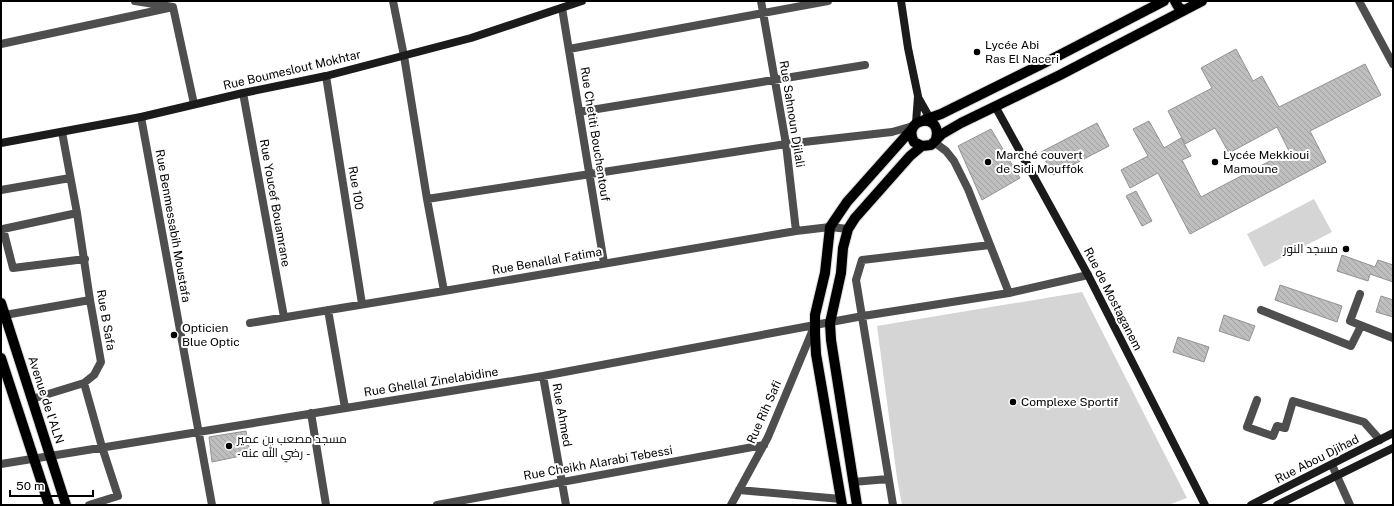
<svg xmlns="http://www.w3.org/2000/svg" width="1394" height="506" font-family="'Public Sans',Cairo,sans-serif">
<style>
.green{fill:#d5d5d5}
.building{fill:url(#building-back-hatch);stroke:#929292}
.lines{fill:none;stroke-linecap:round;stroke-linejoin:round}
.primary-casing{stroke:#dbdbdb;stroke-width:12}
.street{stroke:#4e4e4e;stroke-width:8}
.secondary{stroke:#1b1b1b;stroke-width:8}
.primary{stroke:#000;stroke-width:10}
.poi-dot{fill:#000;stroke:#fff;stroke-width:1.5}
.labels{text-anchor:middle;stroke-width:4;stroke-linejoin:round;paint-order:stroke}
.poi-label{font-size:12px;fill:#000;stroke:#fff;text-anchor:start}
.street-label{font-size:12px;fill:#000;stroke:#fff}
</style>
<defs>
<pattern id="building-back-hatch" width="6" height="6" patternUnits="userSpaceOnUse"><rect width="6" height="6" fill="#bebebe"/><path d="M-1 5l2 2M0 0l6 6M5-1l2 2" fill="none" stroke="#a2a2a2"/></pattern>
</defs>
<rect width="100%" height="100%" fill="#fff"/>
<path class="green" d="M1314 199 1332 232 1264 267 1247 234Z
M1082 292 1187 498 1168 505H902L897 478 877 326Z"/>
<path class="building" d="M1236 49 1253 81 1262 76 1279 107 1365 64 1381 95 1310 131 1326 162 1190 234 1158 173 1130 188 1121 170 1148 156 1133 129 1149 121 1164 148 1181 138 1191 156 1182 160 1201 197 1289 151 1277 127 1229 153 1215 128 1185 144 1168 111 1212 88 1201 68Z
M1097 123 1109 146 1053 175 1041 152Z
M991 129 1020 178 982 200 958 146Z
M1136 191 1152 221 1142 226 1126 196Z
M1342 255 1375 267 1378 260 1393 265V282L1370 274 1368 281 1337 271Z
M1280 285 1342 306 1337 322 1275 300Z
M1381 296 1393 300V317L1376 312Z
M1224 315 1255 326 1249 341 1219 331Z
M1178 337 1209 347 1204 362 1173 352Z
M246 431 250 454 212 462 209 437Z"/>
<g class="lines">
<g class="primary-casing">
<path id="primary" d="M1175 1 1179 8 1184 10
M924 120 941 114 1052 59 1164 1
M936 139C943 111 901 118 914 142L922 146 931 145 942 134 961 123 1060 75 1202 1
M1 303 66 505
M1 358 49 505
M842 505 816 354 815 333V315L825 273 830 227 847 202 912 129
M857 505 831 340 830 323 841 273 843 248 848 229 855 218 910 156 922 146"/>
</g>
<path class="street" d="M135 1 173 7 194 104
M393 1 404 56 427 199 444 291
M761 1 786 144 796 231
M1359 1 1393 64
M562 8 604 263
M1 44 173 7
M569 49 828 1
M326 76 362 304
M243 93 284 317
M579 112 865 65
M141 117 212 505
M62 132 77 213 90 300 101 362 94 375 84 383 102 447 118 496 89 505
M934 142 946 151 954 161 968 189 1009 293
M1 190 70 178
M427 199 786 144 892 132 913 126
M77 213 3 229 13 268 85 259
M1360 294 1350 321 1393 338
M328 310 345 408
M1261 310 1351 346 1361 326
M5 315 90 300
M250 323 444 291 796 231 830 227 848 229
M543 376 566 505
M32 399 84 383
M1257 400 1247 427 1273 436 1277 426 1285 428 1293 401 1364 422 1380 440
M311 413 326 505
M1 464 543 376 863 316 1009 293 1088 275
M1332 465 1350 505
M853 482 888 479
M739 490 841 499
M437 505 764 445
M731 505 768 437 814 327
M893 505 856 280 862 260 990 245"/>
<path class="secondary" d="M901 1 908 48 918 96 916 123
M919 99 932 122
M995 106 1088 275 1205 505
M1 143 141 117 243 93 326 76 471 38 582 1
M1251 505 1393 433
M1277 505 1393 448"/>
<use href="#primary" class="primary"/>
</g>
<g class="poi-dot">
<circle cx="977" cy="52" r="4"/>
<circle cx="988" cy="162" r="4"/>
<circle cx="1215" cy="162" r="4"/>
<circle cx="1346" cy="249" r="4"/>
<circle cx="174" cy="335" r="4"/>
<circle cx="1013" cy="402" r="4"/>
<circle cx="229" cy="446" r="4"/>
</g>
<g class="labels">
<g class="poi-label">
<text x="985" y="49">Lycée Abi<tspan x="985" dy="14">Ras El Naceri</tspan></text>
<text x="996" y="159">Marché couvert<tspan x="996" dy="14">de Sidi Mouffok</tspan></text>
<text x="1223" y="159">Lycée Mekkioui<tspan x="1223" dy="14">Mamoune</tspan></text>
<text x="1338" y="253" text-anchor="end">مسجد النور</text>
<text x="182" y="332">Opticien<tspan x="182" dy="14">Blue Optic</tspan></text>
<text x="1021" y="406">Complexe Sportif</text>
<text x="237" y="443">مسجد مصعب بن عمير<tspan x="237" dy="14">-رضي الله عنه -</tspan></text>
</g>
<g class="street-label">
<text transform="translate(292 70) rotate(-13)" y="4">Rue Boumeslout Mokhtar</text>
<text transform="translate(792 114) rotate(81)" y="4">Rue Sahnoun Djilali</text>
<text transform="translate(595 134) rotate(81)" y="4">Rue Chetiti Bouchentouf</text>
<text transform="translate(356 188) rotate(81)" y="4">Rue 100</text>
<text transform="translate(275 203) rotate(80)" y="4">Rue Youcef Bouamrane</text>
<text transform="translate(173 226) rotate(80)" y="4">Rue Benmessabih Moustafa</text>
<text transform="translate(547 261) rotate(-10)" y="4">Rue Benallal Fatima</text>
<text transform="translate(1113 299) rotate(63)" y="4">Rue de Mostaganem</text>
<text transform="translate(106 320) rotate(80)" y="4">Rue B Safa</text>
<text transform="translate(431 382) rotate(-9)" y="4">Rue Ghellal Zinelabidine</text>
<text transform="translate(46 400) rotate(72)" y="4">Avenue de l'ALN</text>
<text transform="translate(764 412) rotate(-66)" y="4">Rue Rih Safi</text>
<text transform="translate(562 415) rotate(80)" y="4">Rue Ahmed</text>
<text transform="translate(1317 459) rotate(-27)" y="4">Rue Abou Djihad</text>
<text transform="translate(598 463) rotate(-10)" y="4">Rue Cheikh Alarabi Tebessi</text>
</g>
</g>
<rect width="1394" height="506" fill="none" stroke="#000000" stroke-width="4"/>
<path d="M10 490v6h83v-6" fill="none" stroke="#000000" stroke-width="2"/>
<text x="16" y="490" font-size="12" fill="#000000" stroke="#ffffff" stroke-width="3" paint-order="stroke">50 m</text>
</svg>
